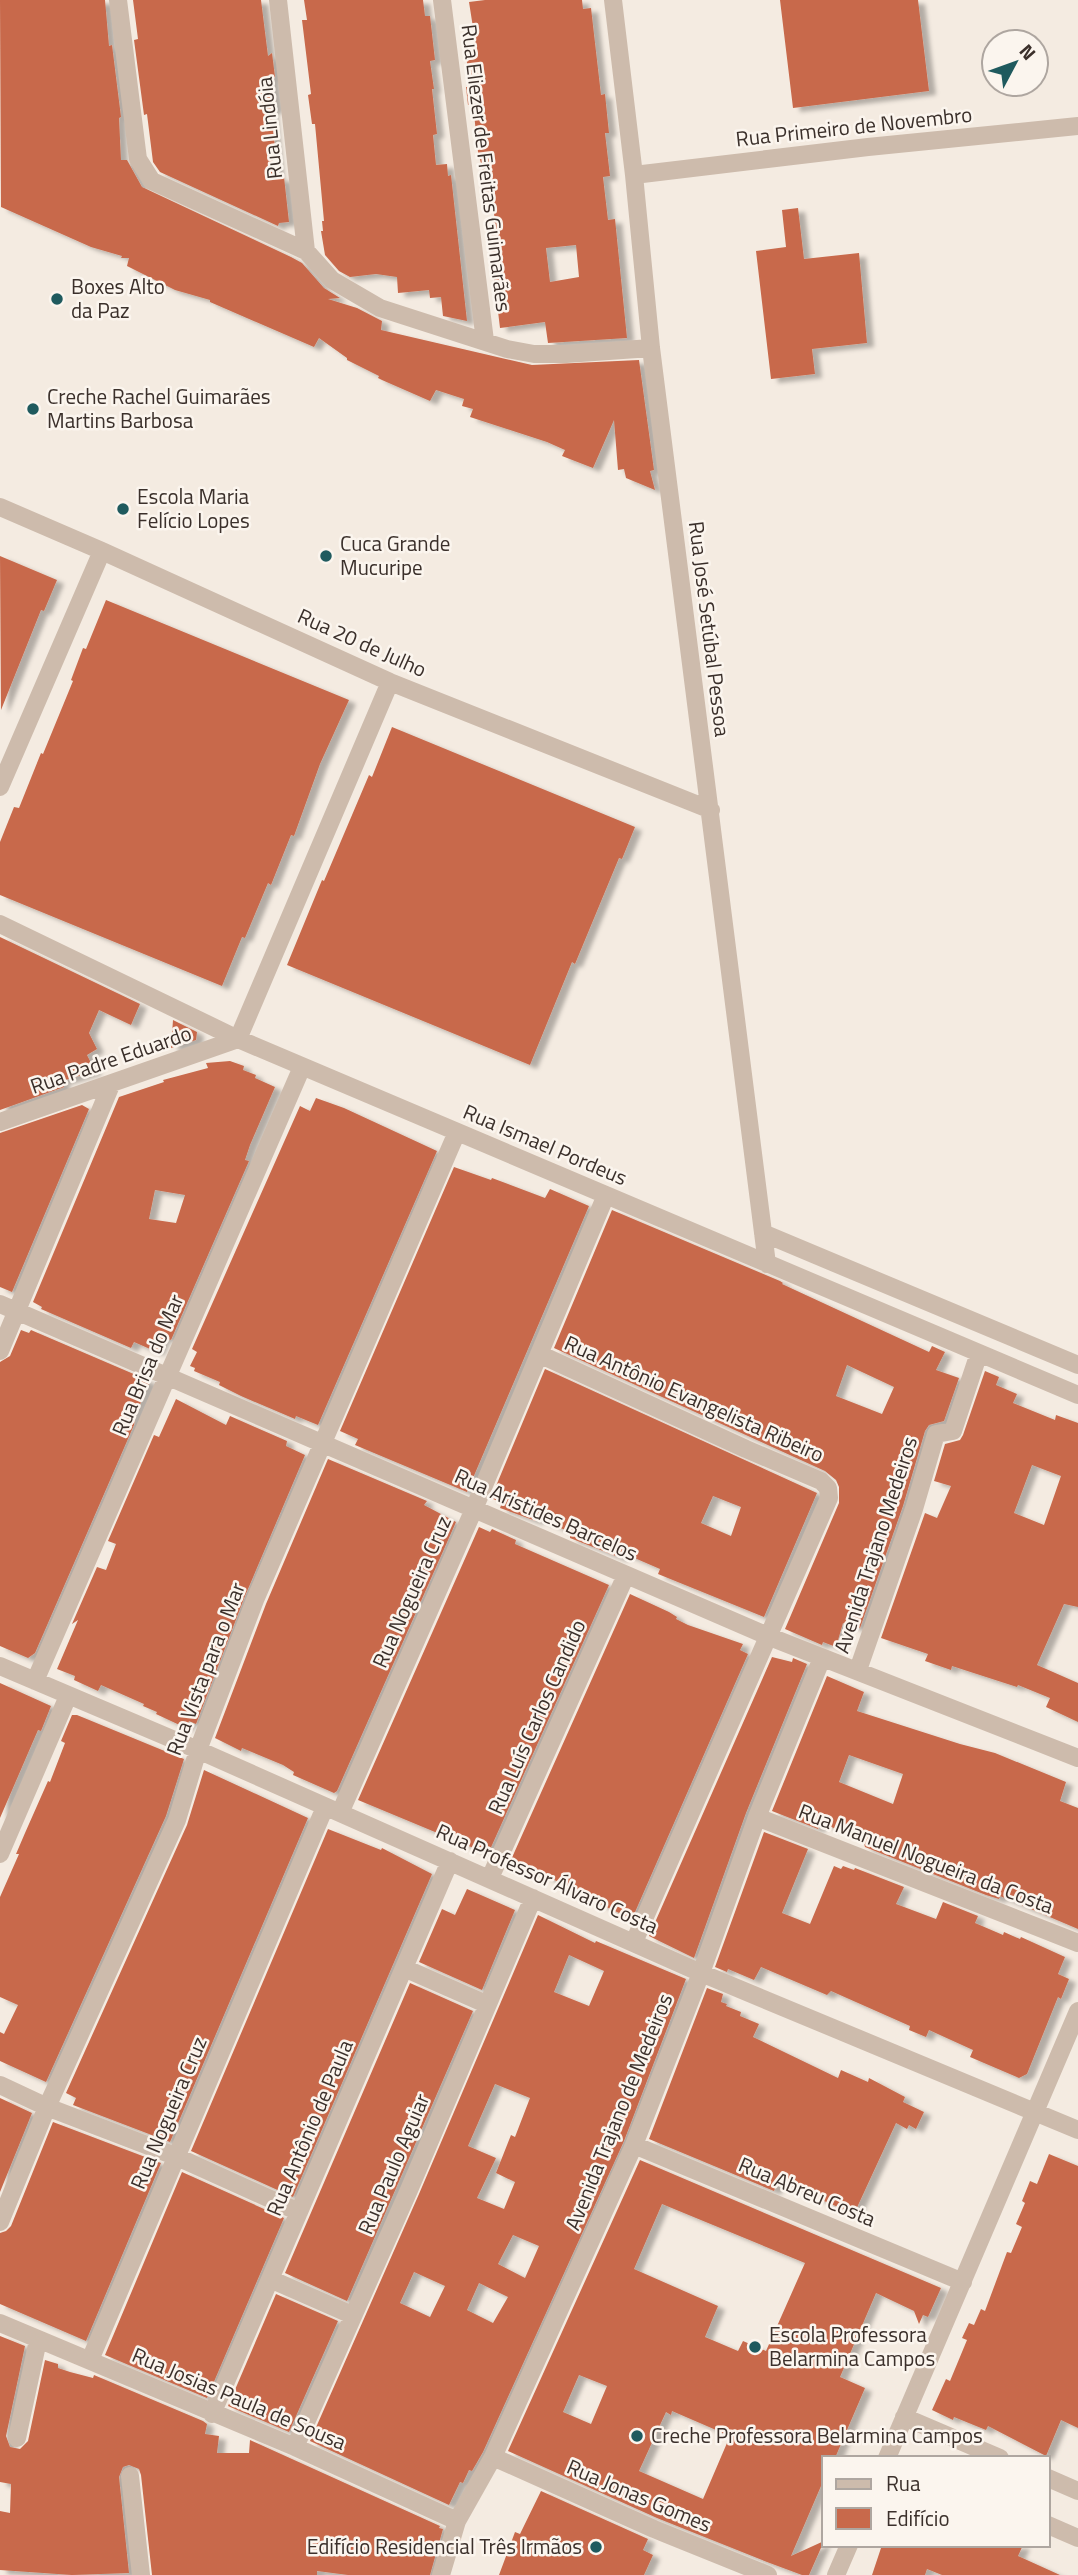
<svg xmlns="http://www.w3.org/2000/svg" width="1078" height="2575" font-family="'Titillium Web',sans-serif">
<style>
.building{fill:#c8694b;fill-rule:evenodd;filter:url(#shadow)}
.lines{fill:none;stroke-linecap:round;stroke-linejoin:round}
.street{stroke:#cdbbac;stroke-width:18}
.poi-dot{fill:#1f5a5e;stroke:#fbf5ee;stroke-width:2.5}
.labels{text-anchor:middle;stroke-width:5;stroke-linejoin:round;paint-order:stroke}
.street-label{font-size:21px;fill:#3b302b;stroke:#fbf5ee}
.poi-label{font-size:21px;fill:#3b302b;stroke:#fbf5ee;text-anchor:start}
</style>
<defs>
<filter id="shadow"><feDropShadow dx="7" dy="4" stdDeviation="2" flood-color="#0004"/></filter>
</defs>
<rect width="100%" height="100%" fill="#f4ebe1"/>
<path class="building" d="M0 0H105L109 46 112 45 121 117 119 118 121 160H127L142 187 291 257 302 263 324 288 340 298 328 299 357 308 382 321 381 330 532 365 639 360 654 470 650 471 655 490 626 478 624 469 618 470 614 420 593 468 562 456 565 450 547 442 470 417 473 409 462 406 464 399 436 390 430 401 382 380 378 378 379 376 347 360V358L319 338 314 347 210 302V300L175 290 127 266 129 258H121L122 256 91 247 1 207Z
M133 0H261L268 56 272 53 275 77 272 78 276 109 271 110 278 178 284 177 289 222 279 223 278 226 160 172 153 162 147 114 144 115 134 40 138 39Z
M304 0H423L425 16H430L435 60 430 61 434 89H432L437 134 433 135 436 165 447 164 448 176 451 175 467 321 443 316 441 297 430 298 429 290 398 293 397 277 376 274 350 277 339 271 325 255 321 231H323L322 221H324L315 124H312L308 95 311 94 302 20H307Z
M485 0H582L583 9 591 8 601 95 605 94 609 133H605L610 176 603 177 608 220 615 219 627 338 548 343 545 322 500 328 490 245H487L485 223 495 221 491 191 482 192 480 172 483 171 478 152 473 104 468 105 466 87H470L466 55 477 53 469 2ZM576 245 579 277 550 282 546 248Z
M780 0H918L929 91 793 108Z
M798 208 804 259 859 253 867 343 812 349 815 374 771 379 756 251 786 247 782 210Z
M0 556 57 580 44 611 41 610 1 710Z
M106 600 349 700 320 764 294 836 291 835 271 885 268 883 245 938 242 937 222 986 0 895V842L14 807 19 808 41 753 43 754 73 681 71 680 83 648 86 649Z
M392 727 635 827 622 859 619 858 575 964 572 962 530 1065 287 965 322 880 324 881 369 775 372 777Z
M0 937 140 1004 131 1025 99 1010 89 1033 97 1049 87 1055 95 1071 62 1081 64 1087 0 1110Z
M173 1020 197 1032 196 1040 171 1048Z
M230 1061 244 1066 243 1070 256 1075 255 1078 275 1087 250 1145 245 1160 249 1161 171 1340 164 1337 157 1352 134 1342 131 1348 41 1309 42 1307 33 1302 119 1097 164 1082 163 1080 208 1068 206 1063ZM155 1190 185 1195 176 1223 149 1219Z
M316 1098 344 1108 437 1151 318 1425 296 1416 295 1419 241 1396 219 1385 220 1382 194 1371 195 1368 190 1366 197 1352 192 1349 300 1106 310 1111Z
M82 1105 89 1109 12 1292 0 1287V1133Z
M454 1167 491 1180 492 1178 545 1198 550 1189 589 1206 467 1492 355 1445 358 1439 340 1431Z
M612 1210 780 1281 783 1283 782 1284 929 1352 932 1346 945 1352 936 1370 959 1378 944 1421 929 1425 925 1431 903 1506 860 1628 843 1623 836 1647 823 1642 822 1645 785 1629 839 1503V1487L836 1480 825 1471 554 1348ZM847 1365 894 1387 882 1414 836 1396Z
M21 1330 29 1333 31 1330 150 1381 135 1416 134 1425 35 1653 28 1658 0 1646V1362L10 1356Z
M545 1369 817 1493 764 1617 658 1574 660 1569 623 1553 621 1558 570 1538V1532L537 1518 536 1521 500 1508 502 1503 491 1498ZM713 1496 741 1507 731 1536 701 1523Z
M985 1371 999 1377 996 1385 1017 1394 1013 1403 1055 1420 1056 1415 1078 1423V1607L1064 1604 1037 1665 1078 1683V1722L1046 1707 1050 1698 1018 1685 1017 1687 952 1666 951 1670 925 1661 928 1654 881 1638 925 1513 937 1518 951 1486 934 1481 945 1444 960 1440 963 1435ZM1032 1465 1061 1476 1044 1525 1014 1513Z
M176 1399 226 1425 230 1416 287 1441 286 1446 305 1455 245 1596 196 1724 189 1721 186 1728 156 1714 157 1712 143 1706 144 1704 101 1685 98 1691 74 1680 75 1676 57 1669 78 1620 72 1624 97 1567 106 1570 116 1544 108 1541 154 1435 159 1437Z
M328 1459 427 1501 424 1505 456 1522 337 1791 334 1793 293 1775 294 1772 283 1765 242 1748 241 1751 215 1738 266 1604Z
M479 1527 490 1532 492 1529 516 1540 515 1544 609 1585 488 1854 358 1800Z
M630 1594 669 1612 677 1617 676 1619 688 1625 743 1644 740 1650 748 1654 632 1919 574 1892 564 1884 510 1862Z
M772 1657 792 1662 793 1658 807 1664 746 1813 694 1958 649 1936Z
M827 1676 864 1692 857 1711 960 1744 995 1753 1066 1782 1060 1801 1078 1808V1929L1000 1896 999 1899 986 1895 865 1847 862 1836 837 1826 836 1829 820 1822 818 1829 772 1811ZM849 1755 903 1774 893 1804 839 1782Z
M0 1683 51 1706 41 1731 38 1730 0 1818Z
M72 1715H77L184 1759 166 1816 46 2082 0 2061V2032L4 2034 18 2005 0 1997V1897L19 1854H16L25 1833 48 1781 50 1782 65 1743 61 1741Z
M204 1770 308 1818 170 2142 73 2105 76 2098 66 2093 187 1825Z
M328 1829 381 1850 382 1848 432 1874 293 2197 191 2151Z
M764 1832 808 1849 782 1913 810 1924 834 1866 841 1869 843 1866 854 1870 855 1868 904 1887 896 1904 936 1919 943 1902 978 1916 975 1923 1003 1935 1004 1932 1020 1939 1021 1937 1065 1957 1058 1974 1069 1979 1061 1999 1058 1997 1027 2074 1019 2078 970 2057 973 2050 929 2030 926 2037 909 2030 910 2026 831 1991 827 1995 761 1967 754 1980 728 1969 727 1972 715 1967Z
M467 1889 515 1910 482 1990 419 1962 442 1909 455 1915Z
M538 1915 595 1943 596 1941 686 1979 624 2141 483 2452 472 2471 469 2470 463 2483 460 2482 449 2505 310 2441 419 2194ZM569 1955 604 1971 589 2006 554 1992ZM495 2084 530 2098 515 2137 511 2135 496 2173 515 2182 504 2209 477 2198 496 2158 468 2146ZM513 2235 539 2246 525 2278 498 2264ZM414 2272 445 2286 430 2317 400 2303ZM479 2283 508 2297 493 2323 467 2310Z
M410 1983 473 2011 347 2301 285 2273Z
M707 1988 723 1994 721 2002 727 2004 726 2006 741 2012 740 2016 759 2024 753 2037 838 2078 841 2070 868 2082 869 2078 905 2097 903 2102 924 2112 916 2129 909 2125 907 2129 896 2123 854 2214 778 2181 774 2191 649 2139Z
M0 2098 32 2113 0 2192Z
M53 2122 161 2163 86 2341 0 2304V2233L6 2231 11 2226Z
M1049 2154 1078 2166V2428L1061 2420 1046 2456 988 2426 986 2430 954 2417 953 2420 932 2410 946 2379 950 2381 967 2340 962 2338 969 2323 974 2325 981 2309 985 2311 1007 2252 1011 2253 1022 2227 1016 2224 1025 2203 1022 2201 1030 2181 1037 2184Z
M640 2160 941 2288 928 2317 923 2315 919 2324 914 2311 876 2293 840 2377 865 2388 835 2458H824V2479L791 2556 824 2541 809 2575H802L767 2562 657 2518 508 2451ZM662 2204 805 2263 766 2351 743 2341 738 2351 705 2337 718 2306 634 2269ZM579 2375 607 2386 591 2424 563 2412ZM672 2411 730 2436 703 2499 639 2471 666 2412 671 2415Z
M182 2172 284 2218 207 2398 105 2355Z
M276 2294 338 2321 289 2432 228 2406Z
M0 2336 25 2346 6 2436 10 2447 20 2449 28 2441 45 2360 58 2364V2368L70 2372 93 2378 94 2375 203 2421 207 2424 205 2434 219 2436 217 2453H249L250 2440 440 2526 439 2528 443 2529 430 2575H348L317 2571V2575H152L141 2475 139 2469 129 2465 123 2467 119 2477 129 2573 72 2575 0 2570V2511L10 2513 11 2484 0 2482Z
M541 2491 648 2539 643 2550 653 2555 644 2575H499L515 2532 520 2534Z
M882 2545H1023L1018 2556 1060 2575H942L927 2569 925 2575H872Z"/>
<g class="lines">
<path class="street" d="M118 0 138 159 152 181 306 251 332 280 380 308 507 349 534 354H566L651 348
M278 0 306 251
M442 0 485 341
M613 0 634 175 651 348 767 1264
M634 175 868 147 1078 126
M0 507 102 551 390 682 711 810
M0 787 102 551
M0 924 238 1039 1078 1395
M0 1122 238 1039 390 682
M763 1233 1078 1365
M0 1304 770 1637 1078 1758
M0 1351 111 1085
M539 1354 746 1449 821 1481 828 1488 829 1498 634 1942
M0 1666 198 1750 701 1973 1078 2130
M858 1670 914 1509 936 1434 953 1431 979 1353
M35 1681 302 1067
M340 1813 474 1509 606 1195
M757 1817 1078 1943
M0 1854 68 1696
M490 1878 626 1575
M404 1968 486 2004
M0 2085 47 2107 175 2156 299 2212
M634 2145 963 2282
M0 2222 47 2107 177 1820 198 1750 255 1600 457 1132
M270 2279 352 2315
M0 2323 295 2447 457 2521
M90 2360 325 1807
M212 2414 450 1861
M904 2417 1000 2458
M17 2438 38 2340
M295 2447 409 2190 533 1898
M493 2457 654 2529 768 2575
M887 2458 1078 2011
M130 2476 141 2575
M1048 2478 1078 2491
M1048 2525 1078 2538
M441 2575 457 2521 493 2457 634 2145 701 1973 757 1817 822 1658
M836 2575 849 2545"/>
</g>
<g class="poi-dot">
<circle cx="57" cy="299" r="7"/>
<circle cx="33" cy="409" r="7"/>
<circle cx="123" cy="509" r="7"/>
<circle cx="326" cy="556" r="7"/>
<circle cx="755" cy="2347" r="7"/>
<circle cx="637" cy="2436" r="7"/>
<circle cx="596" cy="2547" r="7"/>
</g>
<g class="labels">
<g class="street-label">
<text transform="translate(854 127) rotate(-6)" y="7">Rua Primeiro de Novembro</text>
<text transform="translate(270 128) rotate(-96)" y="7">Rua Lindóia</text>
<text transform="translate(486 168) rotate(83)" y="7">Rua Eliezer de Freitas Guimarães</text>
<text transform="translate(709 629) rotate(83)" y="7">Rua José Setúbal Pessoa</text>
<text transform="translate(362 643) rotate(24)" y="7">Rua 20 de Julho</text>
<text transform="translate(111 1060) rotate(-19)" y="7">Rua Padre Eduardo</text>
<text transform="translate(545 1145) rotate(23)" y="7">Rua Ismael Pordeus</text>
<text transform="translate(148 1365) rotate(-67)" y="7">Rua Brisa do Mar</text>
<text transform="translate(694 1399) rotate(24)" y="7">Rua Antônio Evangelista Ribeiro</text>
<text transform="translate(546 1515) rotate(24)" y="7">Rua Aristides Barcelos</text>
<text transform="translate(876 1545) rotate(-72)" y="7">Avenida Trajano Medeiros</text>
<text transform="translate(412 1592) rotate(-66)" y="7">Rua Nogueira Cruz</text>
<text transform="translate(206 1669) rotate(-69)" y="7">Rua Vista para o Mar</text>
<text transform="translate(537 1717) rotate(-66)" y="7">Rua Luís Carlos Candido</text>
<text transform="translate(926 1859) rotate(21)" y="7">Rua Manuel Nogueira da Costa</text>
<text transform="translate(547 1879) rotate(24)" y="7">Rua Professor Álvaro Costa</text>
<text transform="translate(619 2112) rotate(-68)" y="7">Avenida Trajano de Medeiros</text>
<text transform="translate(169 2113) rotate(-67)" y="7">Rua Nogueira Cruz</text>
<text transform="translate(310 2128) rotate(-67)" y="7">Rua Antônio de Paula</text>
<text transform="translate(394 2164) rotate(-67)" y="7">Rua Paulo Aguiar</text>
<text transform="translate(807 2192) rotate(23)" y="7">Rua Abreu Costa</text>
<text transform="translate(239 2399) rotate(23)" y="7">Rua Josias Paula de Sousa</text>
<text transform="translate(639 2496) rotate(23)" y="7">Rua Jonas Gomes</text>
</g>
<g class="poi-label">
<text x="71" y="294">Boxes Alto<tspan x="71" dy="24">da Paz</tspan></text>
<text x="47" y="404">Creche Rachel Guimarães<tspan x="47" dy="24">Martins Barbosa</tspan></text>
<text x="137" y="504">Escola Maria<tspan x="137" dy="24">Felício Lopes</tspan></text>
<text x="340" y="551">Cuca Grande<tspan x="340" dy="24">Mucuripe</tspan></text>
<text x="769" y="2342">Escola Professora<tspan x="769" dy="24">Belarmina Campos</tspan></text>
<text x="651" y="2443">Creche Professora Belarmina Campos</text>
<text x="582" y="2554" text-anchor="end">Edifício Residencial Três Irmãos</text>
</g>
</g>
<rect x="822" y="2456" width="228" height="91" fill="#fbf5ee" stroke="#aea6a0" stroke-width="2"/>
<rect x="836" y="2479" width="35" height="10" fill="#cdbbac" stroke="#aea6a0" stroke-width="2"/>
<text x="886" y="2491" font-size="21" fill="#3b302b">Rua</text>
<rect x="836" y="2508" width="35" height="21" fill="#c8694b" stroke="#aea6a0" stroke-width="2"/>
<text x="886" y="2526" font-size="21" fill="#3b302b">Edifício</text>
<g transform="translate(1015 63) rotate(49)"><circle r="33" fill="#fbf5ee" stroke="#aea6a0" stroke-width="2"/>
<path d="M0-5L12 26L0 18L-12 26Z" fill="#1f5a5e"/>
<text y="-10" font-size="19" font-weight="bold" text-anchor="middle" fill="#3b302b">N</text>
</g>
</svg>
